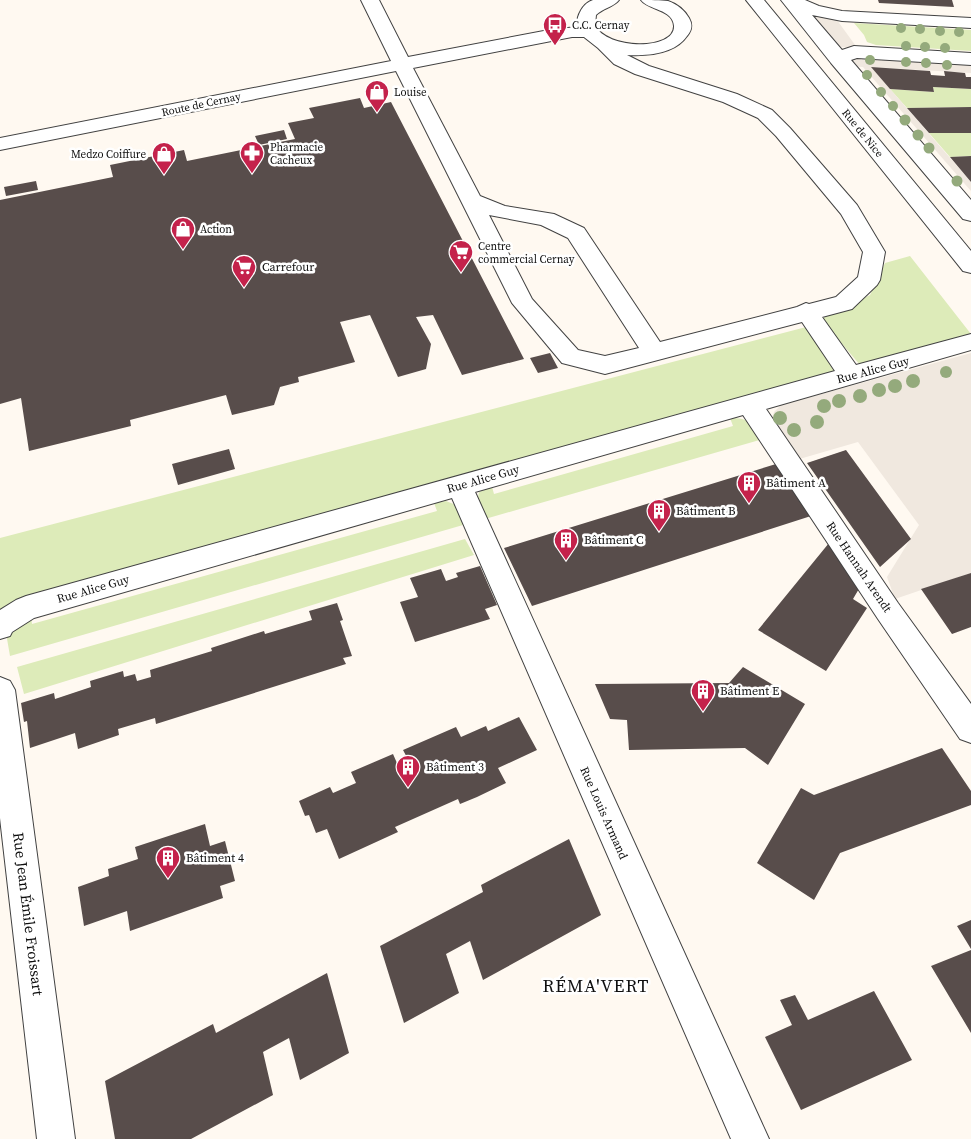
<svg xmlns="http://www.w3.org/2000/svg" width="971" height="1139" font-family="'Source Serif 4',serif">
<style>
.green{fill:#ddebb9}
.plaza{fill:#f0e8df}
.building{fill:#584d4b}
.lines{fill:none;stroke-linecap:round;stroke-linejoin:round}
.minor-casing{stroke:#424242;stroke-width:2}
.minor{fill:#fff;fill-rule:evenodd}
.tree{fill:#94aa7c}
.labels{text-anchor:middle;stroke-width:5;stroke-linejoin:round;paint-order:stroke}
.far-poi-label{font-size:11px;fill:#0f0f0f;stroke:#fff;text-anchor:start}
.far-street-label{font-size:11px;fill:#0f0f0f;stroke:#fff}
.poi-label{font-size:12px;fill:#0f0f0f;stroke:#fff;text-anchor:start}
.street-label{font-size:12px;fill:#0f0f0f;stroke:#fff}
.near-street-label{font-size:15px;fill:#0f0f0f;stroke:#fff}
.near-quarter-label{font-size:18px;letter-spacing:1px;fill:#0f0f0f;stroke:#fff}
</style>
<rect width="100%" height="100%" fill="#fff9f1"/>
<path class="green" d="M854 23 971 30V51L876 45 867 42 864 35Z
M933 87 971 89V107L907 108 890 89 934 92Z
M929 133H971V156L950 157Z
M910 256 971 334 860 365 821 319 870 295 885 263Z
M810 326 840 373 0 614V538Z
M730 418C750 418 752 423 763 439L485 519 477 502 479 492 492 487 494 494 733 426Z
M446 501 456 505 463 525 10 656 6 633 31 616 32 624 437 511 434 503Z
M465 539 474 555 24 694 17 667Z"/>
<path class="plaza" d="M821 15 834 16 858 49 835 46 812 18Z
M852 56H866L867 59 971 65V73L871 67 971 182V191L863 67 851 66 849 64Z
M971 353V573L895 599 887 577 919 525 858 442 796 460 771 421 774 412 781 405Z"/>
<path class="building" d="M878 0H952L954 7 879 3Z
M871 67 930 71 931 75 945 76 944 71 965 73 966 77H971V89L933 87 934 92 890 89Z
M360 98 364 108 391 102 524 359 462 375 433 315 416 317 431 344 426 369 398 377 370 315 340 322 355 362 298 377 299 382 280 387 274 405 232 415 226 395 130 420 131 426 29 451 21 398 0 404V200L113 177 110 165 184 150 187 161 295 139 288 123 314 118 309 108Z
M971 107V133H929L907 108Z
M284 130 287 139 259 145 255 136Z
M971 156V182L950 157Z
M36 181 38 190 6 196 4 187Z
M550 353 558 368 538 373 530 358Z
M229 449 235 469 178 485 172 464Z
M846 450 911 539 880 567 807 463Z
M776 464 811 516 532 606 504 548Z
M829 543 860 587 853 599 867 608 826 671 758 630Z
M480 566 497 605 485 609 490 619 415 642 400 602 418 597 410 578 441 569 446 581 458 577 456 573Z
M971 573V627L952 634 921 589Z
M337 603 343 620 340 621 352 656 343 658 346 664 156 724 155 718 118 729 119 735 78 749 75 733 30 748 27 721 24 722 21 703 54 693 55 699 91 687 90 681 123 671 124 677 135 674 137 681 151 677 150 670 212 651 211 648 264 631 265 634 312 620 309 611Z
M743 667 805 704 768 765 745 748 629 750 627 720 610 719 595 684 729 683Z
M519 717 537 750 498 768 506 783 477 797 460 804 458 799 395 827 398 832 339 859 327 829 316 833 309 815 305 816 299 801 330 787 333 793 356 783 351 772 393 754 400 770 411 765 403 750 456 727 461 737 486 726 488 731Z
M942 748 971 791V805L840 853 814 900 757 863 801 788 814 795Z
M205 824 210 846 225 841 235 881 220 886 223 898 130 931 127 911 84 926 78 887 109 876 108 869 138 859 135 847Z
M569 839 601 915 483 980 470 941 446 954 459 993 404 1023 380 946 483 892 481 885Z
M971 920V949L957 926Z
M971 950V1033L931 966Z
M327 973 349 1053 300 1080 289 1038 263 1052 273 1095 191 1139H115L105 1081 213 1024 216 1033Z
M874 991 912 1060 801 1110 765 1037 792 1025 780 1000 795 995 808 1020Z"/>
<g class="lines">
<g class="minor-casing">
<path id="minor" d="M361 0H379L408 57 549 30 577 27C576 16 583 3 593 0 601 0 611 0 619 0 614 7 603 8 596 15L595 25C606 50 675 51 674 26 673 9 648 10 641 0 649 0 661 0 668 1 677 4 685 11 689 18 693 25 692 30 687 36 675 54 647 56 627 55L649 66 737 94 772 110 790 128 857 205 885 252 880 280 877 285 852 309 822 317 856 365 971 334V350L766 409 898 603 971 704V743L960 739 878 619 743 415 475 492 769 1139H731L452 498 34 618 12 632 10 636 0 639V610L16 600 26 596 835 371 802 322 605 374 562 363 512 303 396 71 0 150V138L391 61ZM572 37H584L598 48 614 64 635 74 723 102 758 118 776 136 841 214 863 252 858 277 836 297 809 304 806 303 797 307 660 342 584 228 554 214 505 206 480 196 413 68ZM489 215 541 225 568 238 639 348 605 356 578 350 532 299Z
M746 0H764L971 251V273L963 271Z
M781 0H805L819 6 842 11 971 18V28L842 21 812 15 842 50 854 46 971 53V65L857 58 851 60 971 200V221L963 219 831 63Z
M0 677 10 681 15 690 75 1139H37L0 818Z"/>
</g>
<use href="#minor" class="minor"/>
</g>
<g class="tree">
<circle cx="901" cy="28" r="5"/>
<circle cx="920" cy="29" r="5"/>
<circle cx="940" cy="31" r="5"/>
<circle cx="959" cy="32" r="5"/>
<circle cx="906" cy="46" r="5"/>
<circle cx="925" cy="47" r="5"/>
<circle cx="945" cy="48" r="5"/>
<circle cx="870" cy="60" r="5"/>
<circle cx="906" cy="62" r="5"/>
<circle cx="926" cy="63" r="5"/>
<circle cx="947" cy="65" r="5"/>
<circle cx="867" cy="75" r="5"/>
<circle cx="881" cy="92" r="5"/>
<circle cx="893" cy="106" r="5"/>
<circle cx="905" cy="120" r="5.5"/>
<circle cx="918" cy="135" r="5.5"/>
<circle cx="929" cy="148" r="5.5"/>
<circle cx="957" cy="181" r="5.5"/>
<circle cx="946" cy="372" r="6"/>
<circle cx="913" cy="381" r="7"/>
<circle cx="895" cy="386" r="7"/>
<circle cx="879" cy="390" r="7"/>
<circle cx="860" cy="396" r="7"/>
<circle cx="839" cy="401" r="7"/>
<circle cx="824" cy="406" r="7"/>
<circle cx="780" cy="418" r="7"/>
<circle cx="817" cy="422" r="7"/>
<circle cx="794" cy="430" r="7"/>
</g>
<defs>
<g id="bus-pin" transform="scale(1.25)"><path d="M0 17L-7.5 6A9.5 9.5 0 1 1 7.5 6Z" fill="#c4224b" stroke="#fff"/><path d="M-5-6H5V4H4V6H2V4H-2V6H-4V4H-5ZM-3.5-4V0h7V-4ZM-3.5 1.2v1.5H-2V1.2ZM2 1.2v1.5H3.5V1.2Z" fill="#fff"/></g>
<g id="shop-pin" transform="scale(1.25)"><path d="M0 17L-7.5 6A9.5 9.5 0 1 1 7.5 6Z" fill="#c4224b" stroke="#fff"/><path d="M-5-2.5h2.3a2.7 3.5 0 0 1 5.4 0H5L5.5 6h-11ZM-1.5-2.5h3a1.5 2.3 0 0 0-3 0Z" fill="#fff"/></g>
<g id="pharmacy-pin" transform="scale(1.25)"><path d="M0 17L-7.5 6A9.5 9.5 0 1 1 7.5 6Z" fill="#c4224b" stroke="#fff"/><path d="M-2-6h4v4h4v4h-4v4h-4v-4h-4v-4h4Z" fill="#fff"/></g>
<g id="supermarket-pin" transform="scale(1.25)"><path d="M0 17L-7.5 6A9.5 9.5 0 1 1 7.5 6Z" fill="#c4224b" stroke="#fff"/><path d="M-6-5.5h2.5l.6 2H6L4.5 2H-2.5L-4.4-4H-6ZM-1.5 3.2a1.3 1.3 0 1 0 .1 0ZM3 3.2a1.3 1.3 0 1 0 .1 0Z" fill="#fff"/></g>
<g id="building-pin" transform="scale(1.25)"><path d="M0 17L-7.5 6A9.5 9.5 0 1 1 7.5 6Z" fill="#c4224b" stroke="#fff"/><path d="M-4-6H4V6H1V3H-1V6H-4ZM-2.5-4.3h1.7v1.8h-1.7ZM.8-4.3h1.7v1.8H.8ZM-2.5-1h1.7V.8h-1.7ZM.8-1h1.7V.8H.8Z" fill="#fff"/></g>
</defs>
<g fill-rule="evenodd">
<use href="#bus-pin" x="555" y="25"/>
<use href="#shop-pin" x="377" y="92"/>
<use href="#pharmacy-pin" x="252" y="153"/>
<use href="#shop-pin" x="164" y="154"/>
<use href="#shop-pin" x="183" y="229"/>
<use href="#supermarket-pin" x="461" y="252"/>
<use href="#supermarket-pin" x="244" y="267"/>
<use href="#building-pin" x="749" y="483"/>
<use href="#building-pin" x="659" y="511"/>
<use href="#building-pin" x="566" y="540"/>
<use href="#building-pin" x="703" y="691"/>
<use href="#building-pin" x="408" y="767"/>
<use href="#building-pin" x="168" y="858"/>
</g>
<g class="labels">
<g class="far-poi-label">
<text x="572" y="29">C.C. Cernay</text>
<text x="394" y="96">Louise</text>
<text x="270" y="151">Pharmacie<tspan x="270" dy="13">Cacheux</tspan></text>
<text x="146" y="158" text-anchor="end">Medzo Coiffure</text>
<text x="200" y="233">Action</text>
<text x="478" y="250">Centre<tspan x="478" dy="13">commercial Cernay</tspan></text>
</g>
<g class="far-street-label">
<text transform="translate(201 104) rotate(-12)" y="4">Route de Cernay</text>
<text transform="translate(863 133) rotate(51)" y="4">Rue de Nice</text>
</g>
<g class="poi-label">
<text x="262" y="271">Carrefour</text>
<text x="766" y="487">Bâtiment A</text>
<text x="676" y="515">Bâtiment B</text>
<text x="584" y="544">Bâtiment C</text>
<text x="720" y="695">Bâtiment E</text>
<text x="426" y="771">Bâtiment 3</text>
<text x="186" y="862">Bâtiment 4</text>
</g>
<g class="street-label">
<text transform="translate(873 370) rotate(-15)" y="4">Rue Alice Guy</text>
<text transform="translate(483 479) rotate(-16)" y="4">Rue Alice Guy</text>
<text transform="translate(859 567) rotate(56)" y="4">Rue Hannah Arendt</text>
<text transform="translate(93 589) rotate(-16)" y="4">Rue Alice Guy</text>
<text transform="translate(604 813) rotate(66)" y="4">Rue Louis Armand</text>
</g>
<g class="near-street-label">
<text transform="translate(28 914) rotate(83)" y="5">Rue Jean Émile Froissart</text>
</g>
<g class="near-quarter-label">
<text x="596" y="992">RÉMA'VERT</text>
</g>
</g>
</svg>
